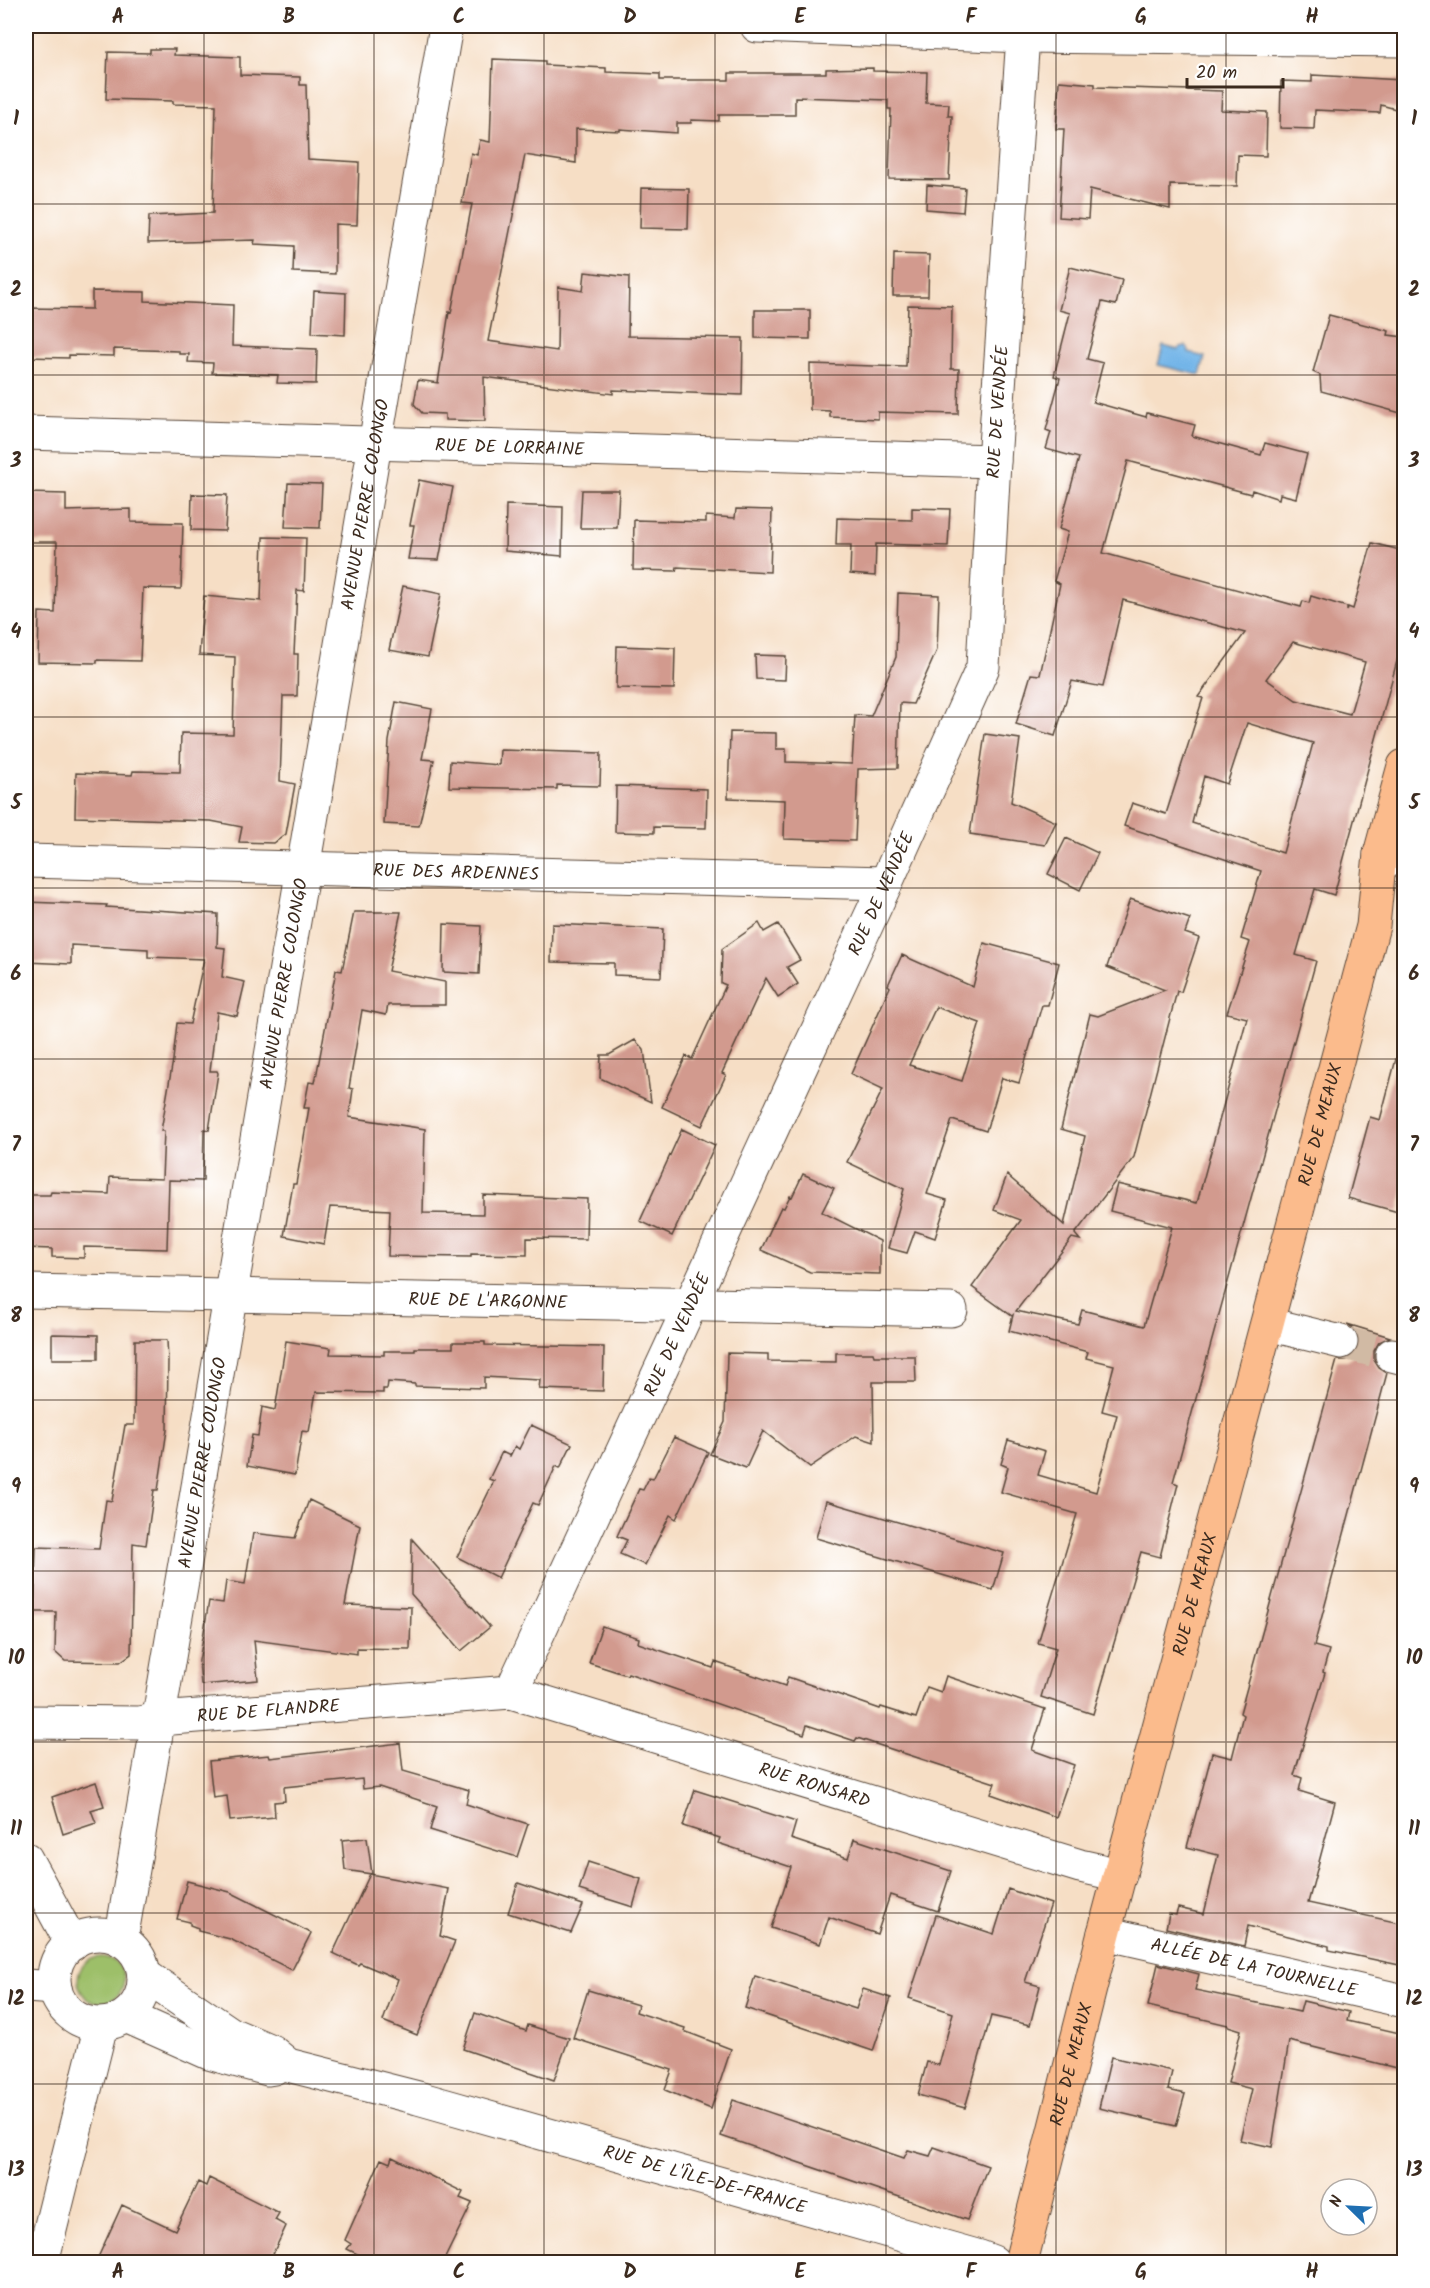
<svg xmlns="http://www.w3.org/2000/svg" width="1430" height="2288" font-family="Kalam,sans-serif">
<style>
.green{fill:#9dbf69;stroke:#6c7444;stroke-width:1.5}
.water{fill:#73b5e8;stroke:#577083;stroke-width:1.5}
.building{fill:#d29a8e;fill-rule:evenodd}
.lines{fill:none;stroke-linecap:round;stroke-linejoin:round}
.minor-tunnel{stroke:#d1baa4;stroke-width:33;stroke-dasharray:33 16;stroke-linecap:butt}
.minor-casing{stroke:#574537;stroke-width:35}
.major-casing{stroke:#574537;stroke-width:35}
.minor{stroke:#fff;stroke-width:33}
.major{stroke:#fbbb8c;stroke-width:33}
.grid{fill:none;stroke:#3b2a1e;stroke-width:1.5;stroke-opacity:0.55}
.labels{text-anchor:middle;stroke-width:6;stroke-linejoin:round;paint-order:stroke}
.street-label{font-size:18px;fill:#3b2a1e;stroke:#fff}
.neatline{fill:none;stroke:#3b2a1e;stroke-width:2}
.grid-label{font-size:20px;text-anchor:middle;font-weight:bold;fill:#3b2a1e}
</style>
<rect width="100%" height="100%" fill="#fff"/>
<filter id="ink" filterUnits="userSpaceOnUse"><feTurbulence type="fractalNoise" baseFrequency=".0167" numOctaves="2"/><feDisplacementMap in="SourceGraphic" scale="12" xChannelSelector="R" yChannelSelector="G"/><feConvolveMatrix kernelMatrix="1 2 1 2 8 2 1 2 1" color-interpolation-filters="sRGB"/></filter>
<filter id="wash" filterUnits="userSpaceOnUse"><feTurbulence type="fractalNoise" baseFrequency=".008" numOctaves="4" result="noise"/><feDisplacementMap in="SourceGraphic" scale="24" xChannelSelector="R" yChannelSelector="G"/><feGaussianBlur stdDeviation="1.35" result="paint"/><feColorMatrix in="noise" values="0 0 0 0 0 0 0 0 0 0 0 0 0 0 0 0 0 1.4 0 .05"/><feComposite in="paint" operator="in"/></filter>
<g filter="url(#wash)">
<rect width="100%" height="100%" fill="#f6dec5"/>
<path class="green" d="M78 1980a23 23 0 1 1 46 0a23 23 0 1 1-46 0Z"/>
<path class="water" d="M1163 346 1179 350 1180 347 1186 346 1188 348 1189 353 1205 357 1200 375 1158 365Z"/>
<g id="blocks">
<path class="building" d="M150 49H175L174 55 240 57V75L300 77V85H306L308 159 359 162 357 225 335 224V274L293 272 294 246 254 244 255 240 148 243 149 216 213 213 216 105 173 104V101L106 99 108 52 150 53Z
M493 59 545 61V65L606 68V72L660 74V80H729V73H826V69L873 68V71L927 72 926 103 949 104 948 116H952L949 180 889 179 891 109H888V100L795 97V115H719V121L691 120V123H677V133L620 129V131L576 129V163L525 155 488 341 557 351 558 287 583 291 585 272 629 277 628 336 743 338 742 395 613 390V394L484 377 485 421 445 420V414L422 413 414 404 418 380 438 383 449 312 451 313 472 204 462 203 471 153 477 155 480 140 490 142Z
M1312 75 1402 80 1403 111 1381 105 1380 113 1315 110 1314 129 1280 128 1281 81 1312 82Z
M1059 81 1095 84V87L1222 91 1221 110 1267 112 1266 156 1238 155 1237 186 1170 185V209L1090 189 1088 219 1059 217 1064 129H1056Z
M927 185 965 188 963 212 926 209Z
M641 188 689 189 688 229 640 228Z
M894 254 929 255 928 296H893Z
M1070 267 1122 280 1116 305 1102 302 1087 359 1103 363 1093 402 1146 417 1147 413 1195 425 1192 436 1261 455 1265 443 1307 454 1296 498 1280 494 1279 499 1252 490 1251 494 1128 461 1103 553 1301 607 1303 601 1309 603 1311 596 1347 607V611L1348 607 1353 609 1372 543 1404 551V635L1334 895 1315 889 1296 955 1316 961 1173 1482 1178 1484 1160 1557 1141 1552 1093 1714 1041 1697 1056 1648 1038 1643 1077 1514 1001 1492 1008 1467 1001 1464 1008 1440 1045 1451 1038 1475 1096 1492 1117 1415 1102 1411 1114 1365 1086 1358 1088 1352 1009 1331 1013 1315 1012 1316 972 1287 1021 1220 994 1210 1007 1175 1064 1225 1085 1136 1061 1129 1090 1014 1098 1016 1165 990 1107 967 1130 899 1190 919 1185 933 1199 938 1181 992 1177 991 1134 1157 1075 1234 1080 1240 1072 1238 1016 1311 1078 1324 1082 1310 1144 1326 1172 1227 1110 1211 1117 1184 1197 1203 1247 1018 1227 1013 1250 942 1241 939 1261 871 1124 826 1132 803 1166 814 1203 698 1198 697 1245 633 1123 600 1103 687 1072 681 1055 736 1016 724 1031 674 1040 675 1060 584 1054 581 1068 532 1059 529 1079 458 1046 449 1051 432 1046 430 1060 378 1054 376 1070 313 1059 310ZM1293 642 1365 662 1350 714 1296 700 1266 679ZM1247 723 1313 743 1283 853 1192 823 1204 776 1227 784Z
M92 291 145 292V301L233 305 232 346 317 349 316 384 277 383 278 375 212 373 213 363 188 362 189 354H179V351L114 349V356L69 355V358L26 357V308L92 309Z
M314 291 346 293 345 335 312 333Z
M908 305 952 306 951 369H959L958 414 878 412V419L830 417V411L810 410V364L906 367Z
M755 310H810V339L755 338Z
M1329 315 1389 331 1388 335 1404 337V414L1321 391 1320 375 1313 372Z
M419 480 453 487 439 560 408 559 414 525H410Z
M288 483 322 484 320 528 285 527Z
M582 490H619L617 528H580Z
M26 493 66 494V511L131 509V522L183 523 181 589 143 588 140 661 97 660V663L38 662 39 612 55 613 57 542H26Z
M192 494 227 495 225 531 191 530Z
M506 505 563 507 562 556 505 551Z
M912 508 950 509 948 546 876 544 875 576 850 574 851 545H836L837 518 912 520Z
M736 509 772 510 770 572 677 567 676 571 633 570 634 520 706 522V516L735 518Z
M263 537 306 538 304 591 297 590 294 654H298L297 696H283L280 781 295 784 286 834 274 843 239 842 242 827 211 821 75 817 76 773 132 775 133 771 180 772 181 733 233 734 235 657 199 655 204 596 261 601Z
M403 586 441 594 428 657 389 650Z
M898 593 939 595 937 650 913 704 900 703 898 768 858 769 855 841 784 839 785 800 728 798 730 732 776 733V749H786V762L852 764 855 715 871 716 896 657Z
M617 646 675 648 674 689 616 688Z
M755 655 786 656 785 680 756 679Z
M396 702 432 709 422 759 434 760 419 826 384 824 389 741Z
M985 734 1020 739 1011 802 1056 822 1045 845 970 834Z
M500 750 601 753 600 786 557 785V789L449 787 450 761 499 765Z
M616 786 707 789 706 828 654 827V833L615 832Z
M1066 838 1098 853 1080 890 1048 874Z
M26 902 107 905 106 907 218 914 217 947 225 948 222 977 245 982 237 1016 217 1012 210 1071H217L218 1073 209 1130 204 1129 203 1181 169 1180 167 1249 84 1247V1258L52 1257V1249L26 1248V1195H50L51 1192 109 1194 110 1177 162 1179 164 1131H161L173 1060 177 1023 190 1024 204 959 148 957V949L71 945V964L26 962Z
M354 912H401L388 971 445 982V1005H388L386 1015 362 1010 349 1088 353 1089 349 1117 425 1129 423 1213 483 1214V1195L587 1199 586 1239 527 1238V1255L471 1254V1257L388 1256 390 1210 330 1207 324 1244 284 1236 293 1184H296L309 1108H304L309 1082 315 1083 336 970 342 971Z
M759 923 764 932 778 924 800 960 787 967 798 984 778 997 766 978 722 1073 726 1075 702 1126 662 1107 686 1056 692 1059 726 985 721 983 722 949Z
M444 924 481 926 479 974 443 972Z
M552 924 663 929 661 977 614 975V963L551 962Z
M984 943 1059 963 1048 1005H1042L1019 1083 1002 1078 986 1131 952 1120 927 1194 947 1200 935 1238 915 1231 907 1253 888 1248 904 1189 847 1162 883 1089 851 1074 890 987 888 985 902 955 973 987ZM936 1007 980 1023 962 1081 909 1065Z
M635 1040 644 1050 651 1102 600 1078 601 1055H609Z
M1396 1059 1404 1060V1188L1398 1212 1348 1198 1370 1117 1380 1120Z
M682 1129 715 1145 672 1236 640 1221Z
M803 1174 834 1188 822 1212 880 1241V1274L810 1272 761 1250 781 1207 784 1208 790 1196 792 1197Z
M1347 1324 1390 1337 1379 1342 1374 1351V1360L1379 1368 1387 1373 1314 1646 1329 1650 1323 1672 1325 1673 1294 1775 1302 1778 1299 1791 1335 1802 1308 1903 1404 1924V1966L1329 1950V1946L1248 1926 1244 1946 1166 1928 1169 1914 1176 1915 1178 1908 1204 1914 1218 1855 1187 1847 1212 1753 1232 1758 1243 1715 1240 1713 1337 1360H1347L1355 1355 1359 1347V1336L1354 1329Z
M52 1334 98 1335V1359H52Z
M135 1340H167L168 1361 167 1430 158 1490H154L146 1545 133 1543 131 1654 120 1662 65 1661 55 1652 56 1612H34L36 1547 99 1549 106 1500 112 1501 125 1425H134Z
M286 1341 331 1348 330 1354 384 1355V1351H415V1348H453V1342H485V1345L604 1347 603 1391 539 1389 540 1380 484 1377V1388L415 1386V1384L388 1382 387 1389H383V1393L316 1392 309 1432 302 1431 295 1475 247 1466 252 1435 258 1436 262 1407 275 1410Z
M727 1353 768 1354V1361L836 1362V1353H873L874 1356H915L916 1382H873L874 1442 856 1436 810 1467 763 1431 746 1468 710 1454 725 1422Z
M531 1425 572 1444 560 1468 556 1466 538 1505 533 1503 498 1578 457 1557 494 1481 489 1479 502 1452 510 1456 515 1446 519 1449Z
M674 1437 708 1452 676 1519 670 1515 645 1565 620 1554 627 1540 617 1536 639 1489 643 1490 649 1478 653 1479Z
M309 1500 360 1525 345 1605 411 1607 410 1649 357 1648V1654L254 1640 258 1680 201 1685 199 1661 209 1601 223 1603 226 1581 245 1584 253 1533 295 1538Z
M826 1501 1004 1553 993 1590 816 1538Z
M412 1539 490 1627 461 1651 411 1594Z
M602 1626 639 1638 638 1643 713 1668 715 1662 785 1686 788 1677 880 1709 881 1707 916 1718 927 1687 941 1692 946 1676 1045 1709 1032 1750 1074 1765 1056 1817 991 1794 995 1783 857 1738 855 1741 807 1725 804 1734 628 1673 627 1675 589 1663Z
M400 1743 403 1771 469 1790 466 1804 528 1824 517 1857 430 1830 437 1806 379 1787 363 1789 362 1779 284 1787 285 1801 274 1802 275 1817 230 1821 227 1796 213 1798 209 1761 269 1755 270 1758Z
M96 1782 104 1806 91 1810 96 1823 63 1834 52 1797Z
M695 1790 796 1822 791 1839 848 1858 854 1839 951 1871 938 1911 890 1895 877 1934 829 1917 820 1944 771 1928 791 1867 718 1843 720 1838 683 1826Z
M367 1838 372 1874 345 1870 342 1840Z
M588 1862 641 1879 633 1907 579 1890Z
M370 1874 449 1889 440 1936 455 1941 417 2035 383 2021 398 1979 360 1963 358 1965 333 1953Z
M187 1881 230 1892 311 1933 292 1970 230 1939 198 1931V1928L190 1925V1922L177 1919Z
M518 1883 583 1905 571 1933 508 1913Z
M1008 1889 1051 1904 1025 1982 1040 1986 1030 2025 991 2016 965 2108 918 2095 927 2062 939 2065 953 2013 909 1998 936 1915 994 1934Z
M1158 1964 1199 1974 1195 1990 1300 2012 1303 2001 1349 2012 1347 2021 1404 2034V2070L1289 2041 1272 2147 1240 2140 1252 2089 1228 2083 1241 2030 1228 2026V2025L1148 2006Z
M755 1976 856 2009 863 1989 891 1998 873 2051 745 2008Z
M588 1990 638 2005 636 2012 685 2028 684 2031 731 2049 711 2109 665 2090 672 2070 573 2038Z
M475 2013 526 2031 528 2025 569 2038 554 2080 463 2049Z
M1111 2057 1172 2071 1168 2090 1185 2094 1176 2126 1099 2108Z
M733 2100 904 2158 908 2150 930 2156 934 2147 988 2166 967 2220 721 2136Z
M392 2157 463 2192 460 2198 472 2203 443 2262H374L347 2249 351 2244 345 2240 381 2159 390 2163Z
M209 2178 279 2213 275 2220 286 2226 269 2262H96L122 2205 175 2230 198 2182 206 2186Z"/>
</g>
</g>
<g filter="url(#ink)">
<use href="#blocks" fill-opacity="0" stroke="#574537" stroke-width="1.5"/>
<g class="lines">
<path class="minor-tunnel" d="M1341 1342 1392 1355"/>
<g class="minor-casing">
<g id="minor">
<path d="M757 26 1023 36 1404 40"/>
<path id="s1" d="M26 433 994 461"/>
<path d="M1380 854 1404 861"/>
<path id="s2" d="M26 861 886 883"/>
<path id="s3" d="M26 1291 951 1310"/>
<path d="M1268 1324 1341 1342"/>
<path d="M1392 1355 1404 1358"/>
<path id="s4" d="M511 1692 886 883 983 667 994 461 1023 36"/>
<path id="s5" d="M26 1722 140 1723 159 1719 511 1692 1080 1866 1120 1875"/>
<path d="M26 1859 72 1944"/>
<path id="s6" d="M1104 1933 1404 2001"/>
<circle cx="99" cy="1979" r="45"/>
<path id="s7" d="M121 1940 446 26"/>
<path id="s8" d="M144 1975 231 2034 271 2051 288 2065 418 2098 980 2257 993 2262"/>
<path d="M26 1986 55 1988"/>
<path d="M126 2016 209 2053 268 2069 274 2068"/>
<path d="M42 2262 101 2025"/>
</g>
</g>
<g class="major-casing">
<g id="major">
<path id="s9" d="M1021 2262 1104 1933 1373 926 1380 854 1404 766"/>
</g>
</g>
<use href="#minor" class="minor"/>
<use href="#major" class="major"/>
</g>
</g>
<path class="grid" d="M204 26V2262M374 26V2262M544 26V2262M715 26V2262M886 26V2262M1056 26V2262M1226 26V2262M26 204H1404M26 375H1404M26 546H1404M26 717H1404M26 888H1404M26 1059H1404M26 1229H1404M26 1400H1404M26 1571H1404M26 1742H1404M26 1913H1404M26 2084H1404"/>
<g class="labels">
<g class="street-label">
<text dy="6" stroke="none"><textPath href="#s4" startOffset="1384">RUE DE VENDÉE</textPath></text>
<text dy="6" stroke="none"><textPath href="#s1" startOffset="484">RUE DE LORRAINE</textPath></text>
<text dy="6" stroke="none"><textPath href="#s7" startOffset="1456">AVENUE PIERRE COLONGO</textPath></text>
<text dy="6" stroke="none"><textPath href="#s2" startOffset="430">RUE DES ARDENNES</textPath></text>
<text dy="6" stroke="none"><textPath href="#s4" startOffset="880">RUE DE VENDÉE</textPath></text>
<text dy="6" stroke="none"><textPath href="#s7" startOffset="970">AVENUE PIERRE COLONGO</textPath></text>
<text dy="6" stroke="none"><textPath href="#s9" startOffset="1176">RUE DE MEAUX</textPath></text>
<text dy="6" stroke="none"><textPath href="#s3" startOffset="462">RUE DE L'ARGONNE</textPath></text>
<text dy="6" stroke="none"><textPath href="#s4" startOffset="394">RUE DE VENDÉE</textPath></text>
<text dy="6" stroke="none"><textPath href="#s7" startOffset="484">AVENUE PIERRE COLONGO</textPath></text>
<text dy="6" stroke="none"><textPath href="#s9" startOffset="690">RUE DE MEAUX</textPath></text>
<text dy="6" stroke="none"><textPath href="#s5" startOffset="243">RUE DE FLANDRE</textPath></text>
<text dy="6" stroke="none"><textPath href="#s5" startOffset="804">RUE RONSARD</textPath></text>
<text dy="6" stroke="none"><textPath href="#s6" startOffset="154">ALLÉE DE LA TOURNELLE</textPath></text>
<text dy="6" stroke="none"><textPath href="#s9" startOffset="204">RUE DE MEAUX</textPath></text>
<text dy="6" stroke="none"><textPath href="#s8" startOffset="603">RUE DE L'ÎLE-DE-FRANCE</textPath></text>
</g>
</g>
<rect width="1430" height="2288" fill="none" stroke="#fff" stroke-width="66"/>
<g transform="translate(1349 2207) rotate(294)"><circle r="28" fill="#ffffff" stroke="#b1aaa5" stroke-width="1.5"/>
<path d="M0-4.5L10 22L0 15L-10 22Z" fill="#1f6fb2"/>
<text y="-9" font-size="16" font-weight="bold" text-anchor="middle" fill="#3b2a1e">N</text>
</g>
<path d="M1187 78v9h96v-9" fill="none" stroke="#3b2a1e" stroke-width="3"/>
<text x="1196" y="78" font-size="18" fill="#3b2a1e" stroke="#ffffff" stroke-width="4.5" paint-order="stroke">20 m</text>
<rect x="33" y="33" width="1364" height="2222" class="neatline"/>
<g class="grid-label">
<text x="118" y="23">A</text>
<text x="289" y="23">B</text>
<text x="459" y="23">C</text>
<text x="630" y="23">D</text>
<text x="800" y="23">E</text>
<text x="971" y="23">F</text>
<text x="1141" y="23">G</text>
<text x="1312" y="23">H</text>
<text x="16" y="125">1</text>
<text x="1414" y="125">1</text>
<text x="16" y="296">2</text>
<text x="1414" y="296">2</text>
<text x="16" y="467">3</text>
<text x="1414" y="467">3</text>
<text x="16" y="638">4</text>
<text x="1414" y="638">4</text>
<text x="16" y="809">5</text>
<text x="1414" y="809">5</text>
<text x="16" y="980">6</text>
<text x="1414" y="980">6</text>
<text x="16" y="1151">7</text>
<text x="1414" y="1151">7</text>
<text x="16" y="1322">8</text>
<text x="1414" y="1322">8</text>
<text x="16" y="1493">9</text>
<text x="1414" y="1493">9</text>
<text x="16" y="1664">10</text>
<text x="1414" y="1664">10</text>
<text x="16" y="1835">11</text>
<text x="1414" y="1835">11</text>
<text x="16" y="2005">12</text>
<text x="1414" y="2005">12</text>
<text x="16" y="2176">13</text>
<text x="1414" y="2176">13</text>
<text x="118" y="2278">A</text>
<text x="289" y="2278">B</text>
<text x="459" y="2278">C</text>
<text x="630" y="2278">D</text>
<text x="800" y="2278">E</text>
<text x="971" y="2278">F</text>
<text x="1141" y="2278">G</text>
<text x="1312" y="2278">H</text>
</g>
</svg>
